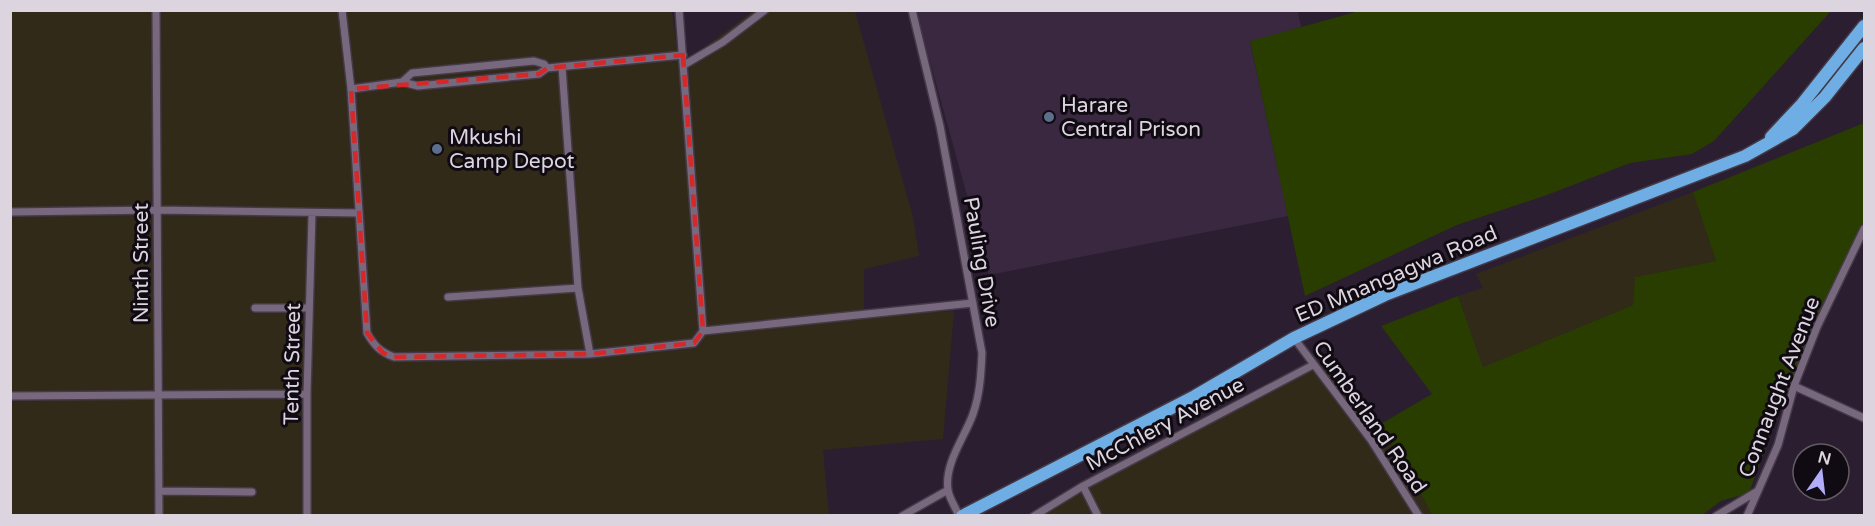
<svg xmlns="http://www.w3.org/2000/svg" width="1875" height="526" font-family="'Varela Round',sans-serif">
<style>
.commercial{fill:#322a19}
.built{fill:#39283f}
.green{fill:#293d00}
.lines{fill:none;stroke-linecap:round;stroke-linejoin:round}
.minor-casing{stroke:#433947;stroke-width:10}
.trunk-casing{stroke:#433947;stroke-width:15}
.minor{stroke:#77687d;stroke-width:7}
.trunk{stroke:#6eaee4;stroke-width:12}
.marked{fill:none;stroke:#d62828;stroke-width:4.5;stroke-dasharray:12 8;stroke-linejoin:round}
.service-dot{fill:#5c6f8a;stroke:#100b12;stroke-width:2}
.labels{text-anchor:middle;stroke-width:6;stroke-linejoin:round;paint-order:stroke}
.poi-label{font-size:21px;fill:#dcd4df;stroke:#100b12;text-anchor:start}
.street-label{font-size:21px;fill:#dcd4df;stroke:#100b12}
</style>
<rect width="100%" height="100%" fill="#2b1e30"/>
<path class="commercial" d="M10 11H672L679 66 753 11H855L913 217 919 256 864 269V314L954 311 943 439 823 450 829 515H11Z
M1693 192 1716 261 1635 277 1633 305 1483 367 1458 296 1483 288 1476 274Z
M1334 357 1406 465 1432 515 1037 516Z"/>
<path class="built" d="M916 11H1298L1301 27 1250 42 1288 216 989 275Z"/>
<path class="green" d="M1363 10H1831V11L1714 141 1692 154 1630 163 1547 195 1457 225 1305 296 1250 41Z
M1864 123V228L1784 397 1749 493 1721 501 1702 515H1432L1406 465 1379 425 1432 394 1381 326 1458 296 1483 367 1633 305 1635 277 1716 261 1693 192Z"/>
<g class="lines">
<g class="minor-casing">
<path id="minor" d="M156 10 159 516
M342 10 351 89 367 333C374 345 380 352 394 357L590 354 694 343 703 331 973 303
M679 10 703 331
M912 10 940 126 982 353C981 374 980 394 973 414 965 437 944 463 948 490 949 498 956 508 959 516
M684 65 723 42 765 10
M562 67 578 288 590 354
M402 82 412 73 534 61 544 64 547 68
M351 89 402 82 418 86 539 74 547 68 683 55
M10 212 157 210 359 213
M448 297 578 288
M255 308H309
M1294 338 1371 440 1419 516
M1794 386 1864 418
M10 396 307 394
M1083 486 1098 516
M159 491 252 492
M307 516V394L312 214
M902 516 948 490
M1034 516 1083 486 1313 365
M1716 516 1756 492
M1747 516 1778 445 1794 386 1817 327 1864 229"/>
</g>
<g class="trunk-casing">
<path id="trunk" d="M1771 137 1802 104 1864 26
M962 516 1195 396 1294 338 1385 295 1745 156 1793 129 1825 97 1864 48"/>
</g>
<use href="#minor" class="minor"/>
<use href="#trunk" class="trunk"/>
</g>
<path class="marked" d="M683 55 703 331 694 343 590 354 394 357 383 353 367 333 351 89 539 74 547 68Z"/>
<g class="service-dot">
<circle cx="1049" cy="117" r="6"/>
<circle cx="437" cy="149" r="6"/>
</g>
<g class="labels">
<g class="poi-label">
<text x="1061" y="112">Harare<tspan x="1061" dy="24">Central Prison</tspan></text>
<text x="449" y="144">Mkushi<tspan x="449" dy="24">Camp Depot</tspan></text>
</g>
<g class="street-label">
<text transform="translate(982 262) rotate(80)" y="7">Pauling Drive</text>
<text transform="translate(141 263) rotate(-90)" y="7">Ninth Street</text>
<text transform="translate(1396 274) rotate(-23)" y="7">ED Mnangagwa Road</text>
<text transform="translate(292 364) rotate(-89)" y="7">Tenth Street</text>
<text transform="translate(1779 387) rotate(-69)" y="7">Connaught Avenue</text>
<text transform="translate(1370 417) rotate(55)" y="7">Cumberland Road</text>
<text transform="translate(1165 424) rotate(-28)" y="7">McChlery Avenue</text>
</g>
</g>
<rect width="1875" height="526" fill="none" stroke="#dcd4df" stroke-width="24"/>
<g transform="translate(1821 472) rotate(14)"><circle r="28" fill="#100b12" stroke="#625b64" stroke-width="1.5"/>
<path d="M0-4.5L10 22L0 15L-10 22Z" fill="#b1adfa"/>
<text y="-9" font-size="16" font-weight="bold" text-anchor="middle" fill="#dcd4df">N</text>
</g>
</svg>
